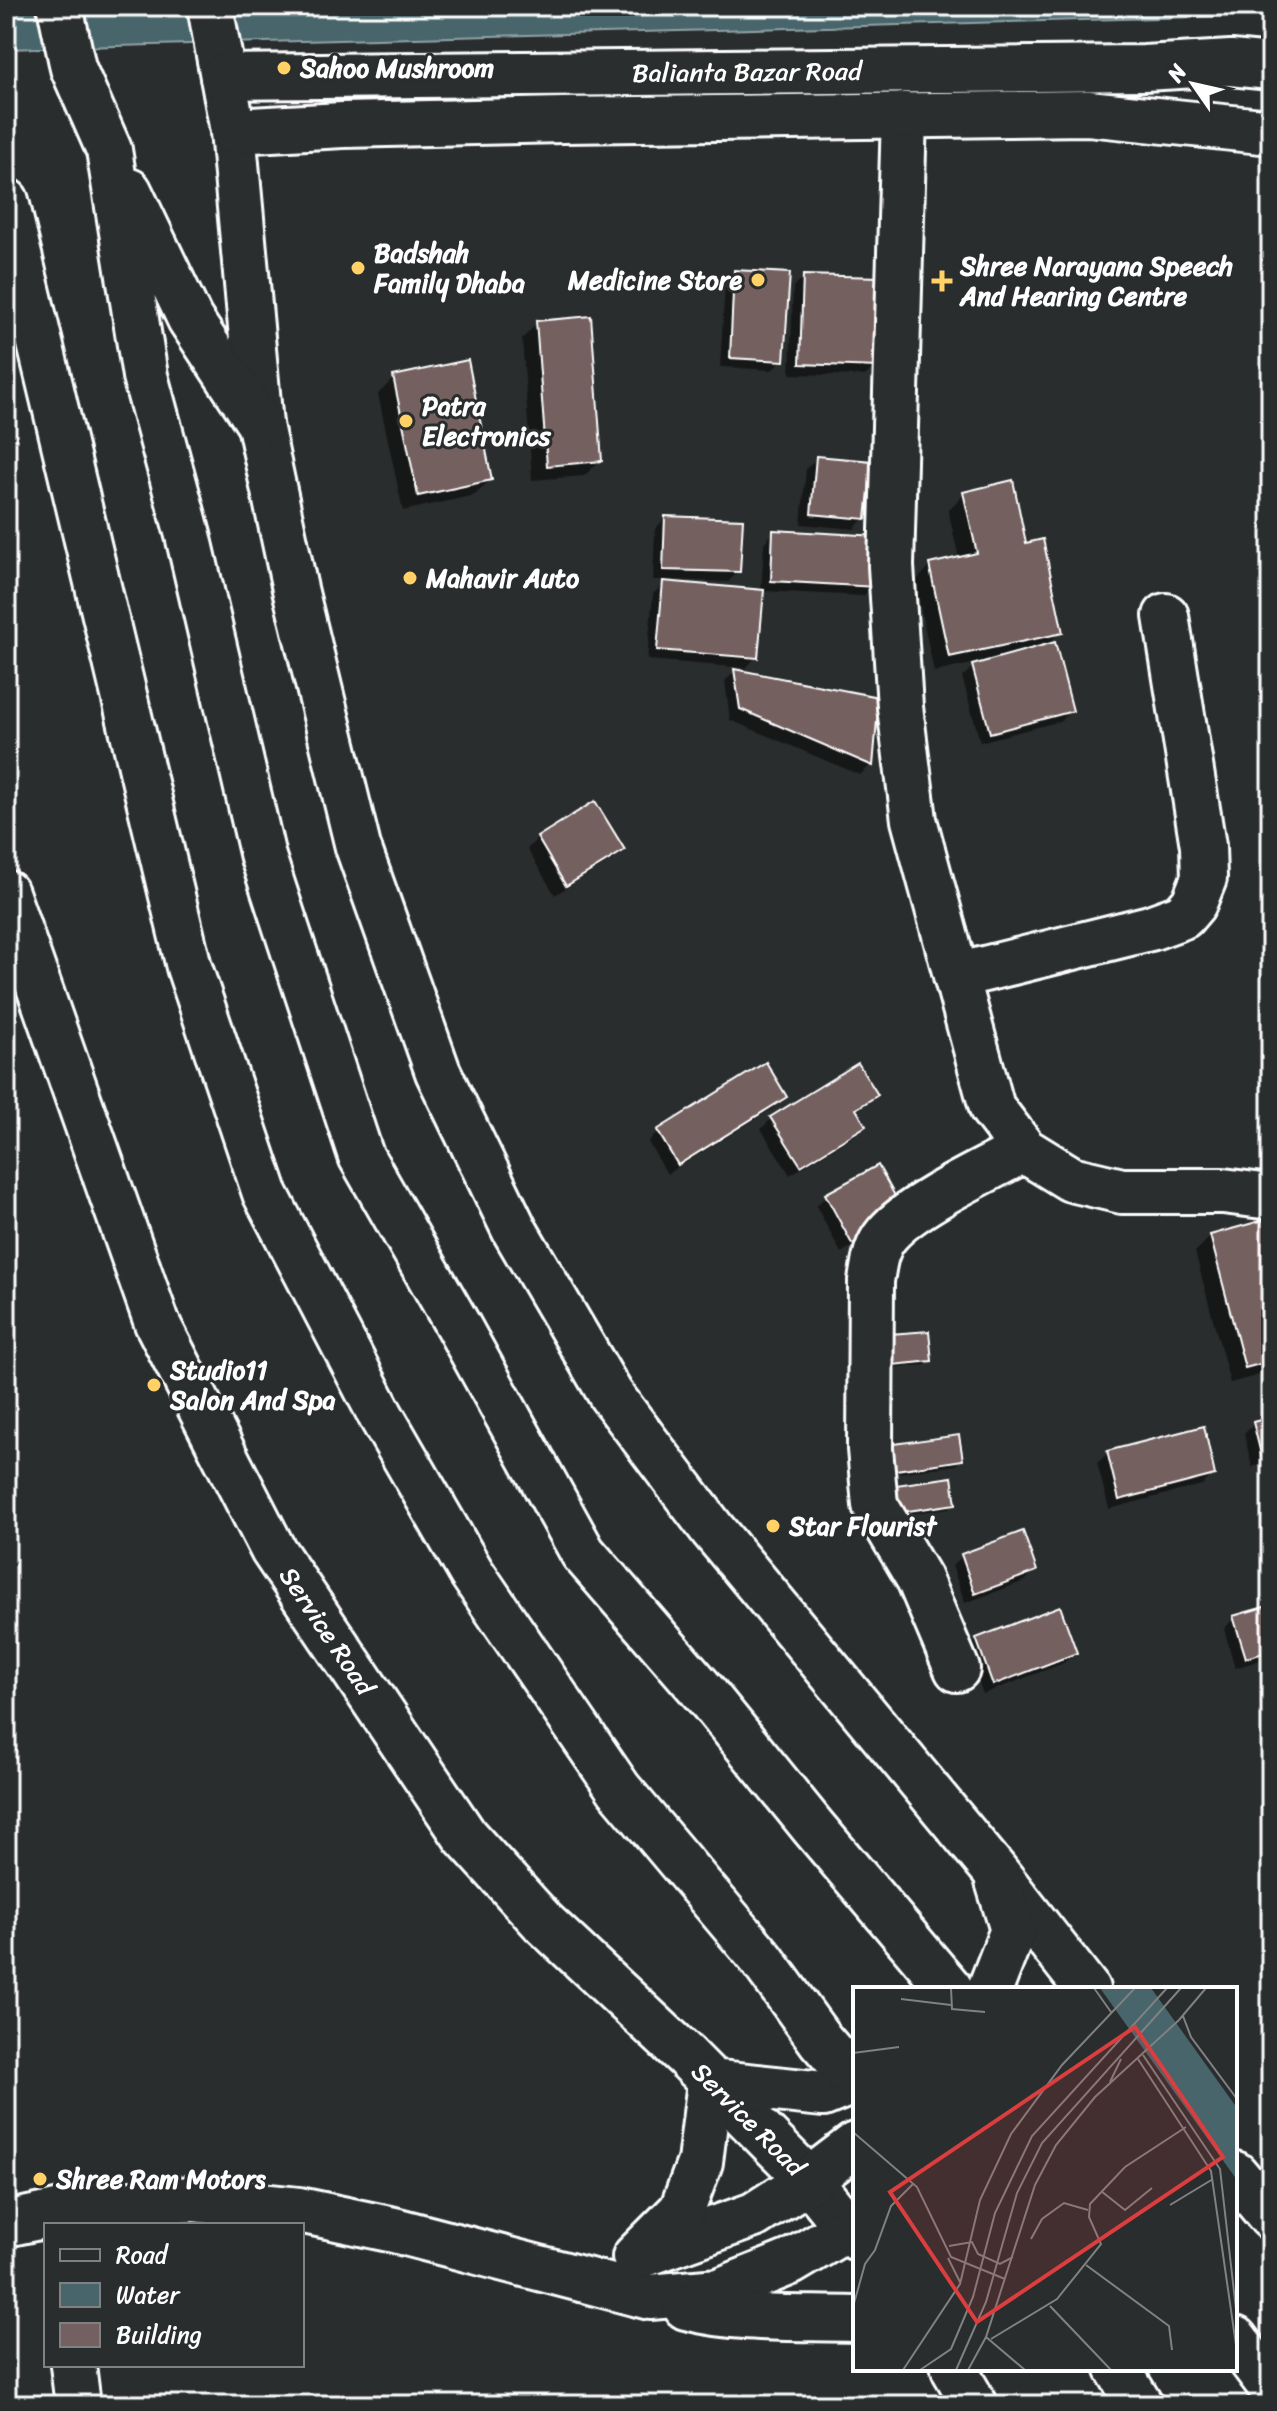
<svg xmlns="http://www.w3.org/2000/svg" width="1277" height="2411" font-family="Sriracha,sans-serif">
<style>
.water{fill:#47656a;stroke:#91a3a6;stroke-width:2}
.shadow{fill:#0007}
.building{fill:#746060;stroke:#fff;stroke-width:2}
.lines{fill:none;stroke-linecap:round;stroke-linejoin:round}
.minor-casing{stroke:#fff;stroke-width:50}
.tertiary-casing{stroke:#fff;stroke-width:50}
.trunk-casing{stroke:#fff;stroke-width:50}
.minor{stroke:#2a2d2e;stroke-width:44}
.tertiary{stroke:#2a2d2e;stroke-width:44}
.trunk{stroke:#2a2d2e;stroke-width:44}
.poi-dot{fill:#ffd166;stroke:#2a2d2e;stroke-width:3}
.labels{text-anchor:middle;stroke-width:6;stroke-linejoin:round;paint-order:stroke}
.poi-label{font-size:26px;font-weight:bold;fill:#fff;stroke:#2a2d2e;text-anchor:start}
.street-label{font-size:26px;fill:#fff;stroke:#2a2d2e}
.inset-road{fill:none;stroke:#7f8182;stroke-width:2}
.view{fill:#da3e3e;fill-opacity:0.15;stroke:#da3e3e;stroke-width:4}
.inset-edge{fill:none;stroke:#fff;stroke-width:4}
</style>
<rect width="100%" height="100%" fill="#2a2d2e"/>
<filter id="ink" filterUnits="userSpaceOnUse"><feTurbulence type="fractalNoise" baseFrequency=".0125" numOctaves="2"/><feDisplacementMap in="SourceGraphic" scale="16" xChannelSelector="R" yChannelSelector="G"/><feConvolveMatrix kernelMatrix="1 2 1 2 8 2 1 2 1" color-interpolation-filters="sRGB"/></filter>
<g filter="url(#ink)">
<path class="water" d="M6 6H1271V15L6 49Z"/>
<path class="shadow" d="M735 272 782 360 772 370 720 367 725 283Z
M804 277 875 366 865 376 790 374 793 287Z
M537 323 600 461 584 476 532 480 522 339Z
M394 378 490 480 475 495 403 511 378 394Z
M817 458 864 518 854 529 801 524 806 469Z
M964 494 1060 632 1046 647 1071 710 1061 721 980 742 962 677 977 663 934 672 915 582 930 566 959 559 948 510Z
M665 518 738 572 728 582 667 580V584L761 591 764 543 774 532 874 586 863 596 762 591 756 657 746 668 647 660 653 594 667 580H653L655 529Z
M735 671 871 765 860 775 730 720 725 681Z
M594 804 622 850 612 860 555 895 527 849 538 838Z
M876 1095 855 1112 864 1126 854 1136 790 1175 761 1129 772 1118Z
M785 1097 774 1108 667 1174 648 1142 658 1132Z
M877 1168 892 1224 841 1253 816 1206 826 1196Z
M1271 1221V1372L1230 1383 1195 1252 1211 1236Z
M886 1341 930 1360 925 1365 889 1368Z
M1271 1419V1462L1252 1467 1244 1434 1254 1424Z
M882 1452 960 1460 956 1465 885 1475Z
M1108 1453 1213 1474 1202 1485 1109 1509 1097 1463Z
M950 1479 954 1503 949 1508 889 1517Z
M962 1556 1035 1570 1025 1581 965 1603 952 1566Z
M1271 1607V1657L1235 1668 1224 1629 1234 1618Z
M977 1640 1074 1652 1064 1663 983 1694 966 1650Z"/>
<path class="building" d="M734 270 790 273 784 361 730 358Z
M803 275 881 277 877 367 800 364Z
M591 316 602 461 547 466 536 321Z
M468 360 492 480 418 496 393 376Z
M816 456 872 461 866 519 811 514Z
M1013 480 1026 543 1043 539 1063 633 949 657 929 564 977 553 963 492Z
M665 516 743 519 740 572 663 570Z
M773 530 878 536 876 587 771 581Z
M663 581 764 590 758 658 657 650Z
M1055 642 1073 711 990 733 972 665Z
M734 669 879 697 873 766 740 709Z
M595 801 625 850 566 886 537 837Z
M766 1062 787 1097 678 1165 657 1130Z
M858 1063 878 1095 856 1109 866 1126 801 1166 770 1117Z
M878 1165 905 1214 852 1244 825 1194Z
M1271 1218V1361L1245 1368 1210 1235Z
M929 1331 932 1361 893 1365 890 1334Z
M1271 1417V1456L1262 1458 1253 1422Z
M1204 1426 1215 1475 1119 1500 1107 1451Z
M959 1435 963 1460 889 1471 886 1445Z
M952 1477 956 1504 894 1513 889 1486Z
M1023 1531 1037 1571 975 1594 961 1554Z
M1271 1605V1651L1246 1658 1233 1616Z
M1060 1606 1077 1653 993 1685 976 1638Z"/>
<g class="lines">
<g class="minor-casing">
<path id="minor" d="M904 115 891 566 900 707 914 820 992 1108 1024 1150 1071 1179 1122 1191H1223L1271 1197
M956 976 1150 928 1183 916 1194 903 1204 878 1203 846 1166 616
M957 1669 919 1579 875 1505 870 1449 871 1281C874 1264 875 1248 887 1234 912 1204 987 1170 1024 1150
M73 2365 78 2405"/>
</g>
<g class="tertiary-casing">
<g id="tertiary">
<path d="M210 6 233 131 260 425 295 589 358 847 438 1072 515 1231 611 1395 712 1529 995 1871 1087 1989"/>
<path id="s1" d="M223 77 1144 68 1231 63 1271 67"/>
<path d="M233 131 343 125 563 120 1088 113 1271 132"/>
<path id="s2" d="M6 893 157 1323 273 1550 465 1836 543 1922 685 2055 809 2180 855 2237"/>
<path d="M990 1989 1013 1930 998 1881"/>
<path d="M1235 2174 1271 2217"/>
<path d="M6 2224 89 2206 193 2199 299 2210 394 2230 650 2297 719 2291 791 2262 855 2224"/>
<path d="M642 2255 754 2215 809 2180 855 2145"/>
<path d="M635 2257 682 2210 700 2162 710 2082 823 2094 855 2081"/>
<path d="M686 2307C740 2321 800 2317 855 2319"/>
<path d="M954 2369 975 2405"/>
</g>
</g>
<g class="trunk-casing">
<path id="trunk" d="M60 6 73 68 109 150 145 376 188 535 263 857 361 1156 457 1324 583 1553 707 1696 813 1827 950 1989
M129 191 190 319 260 425
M6 201 189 967 265 1193 381 1416 471 1572 619 1789 761 1958 821 2041 855 2080
M1235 2339 1271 2387
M1118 2369 1140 2405"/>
</g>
<use href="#minor" class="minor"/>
<use href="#tertiary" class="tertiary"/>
<use href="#trunk" class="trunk"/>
</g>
</g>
<g class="poi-dot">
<circle cx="284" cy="68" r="8"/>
<circle cx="358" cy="268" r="8"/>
<circle cx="758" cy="280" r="8"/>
<path d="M938 269h8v8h8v8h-8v8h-8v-8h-8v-8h8z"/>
<circle cx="406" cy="421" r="8"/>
<circle cx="410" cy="578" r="8"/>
<circle cx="154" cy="1385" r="8"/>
<circle cx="773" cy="1526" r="8"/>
<circle cx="40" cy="2179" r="8"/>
</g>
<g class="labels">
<g class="poi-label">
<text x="300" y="77">Sahoo Mushroom</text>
<text x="374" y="262">Badshah<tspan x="374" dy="30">Family Dhaba</tspan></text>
<text x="960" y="275">Shree Narayana Speech<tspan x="960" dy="30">And Hearing Centre</tspan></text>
<text x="742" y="289" text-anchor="end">Medicine Store</text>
<text x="422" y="415">Patra<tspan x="422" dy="30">Electronics</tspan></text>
<text x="426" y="587">Mahavir Auto</text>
<text x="170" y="1379">Studio11<tspan x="170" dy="30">Salon And Spa</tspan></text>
<text x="789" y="1535">Star Flourist</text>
<text x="56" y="2188">Shree Ram Motors</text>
</g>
<g class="street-label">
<text dy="9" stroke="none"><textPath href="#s1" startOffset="524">Balianta Bazar Road</textPath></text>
<text dy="9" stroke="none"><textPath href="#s2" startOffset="808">Service Road</textPath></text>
<text dy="9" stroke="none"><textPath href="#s2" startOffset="1456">Service Road</textPath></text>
</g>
</g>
<g transform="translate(853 1987)">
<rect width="384" height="384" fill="#2a2d2e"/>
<path d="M247 1H298L384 121V193Z" fill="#47656a"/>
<path class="inset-road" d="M98 1 99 22 132 25M241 1 258 25M48 12 98 18M330 29 338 50 384 112M0 66 46 60M290 68 367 182 384 331M285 72 358 184 384 365M257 95 268 72M0 145 64 200 98 270 152 292M248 204 272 223 299 201M317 218 360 192M178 252 189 232 211 216 235 223M96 259 119 255 125 267 147 277 160 270M95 271 107 295M233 278 316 339 319 363M197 319 258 383M0 320 12 277 22 263 38 219 60 197M133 350 172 383M138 352 204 312 248 257 236 230 237 217 272 180 333 140M50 383 107 297 127 213 158 147 209 78 282 1M67 383 98 362 120 310 142 226 179 149 314 1M103 383 133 315 164 206 189 156 328 1M115 383 133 350 182 198 203 158 242 110 326 33 353 1"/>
<path class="view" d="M282 40 370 170 124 335 37 205Z"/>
<rect width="384" height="384" class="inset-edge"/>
</g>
<rect width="1277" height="2411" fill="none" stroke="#2a2d2e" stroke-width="32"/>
<rect x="16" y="16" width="1245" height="2379" fill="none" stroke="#fff" stroke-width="3" filter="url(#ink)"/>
<rect x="44" y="2223" width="260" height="144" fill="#2a2d2e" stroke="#7f8182" stroke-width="2"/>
<rect x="60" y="2249" width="40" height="12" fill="#2a2d2e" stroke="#7f8182" stroke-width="2"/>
<text x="116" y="2263" font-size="24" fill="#ffffff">Road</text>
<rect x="60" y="2283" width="40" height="24" fill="#47656a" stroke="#7f8182" stroke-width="2"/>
<text x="116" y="2303" font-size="24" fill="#ffffff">Water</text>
<rect x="60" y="2323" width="40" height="24" fill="#746060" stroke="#7f8182" stroke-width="2"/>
<text x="116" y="2343" font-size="24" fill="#ffffff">Building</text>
<g transform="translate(1193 84) rotate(304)" stroke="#2a2d2e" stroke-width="6" paint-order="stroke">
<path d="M0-6L14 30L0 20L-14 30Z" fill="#ffffff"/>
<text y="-12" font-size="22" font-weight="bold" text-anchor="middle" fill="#ffffff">N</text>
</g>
</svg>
